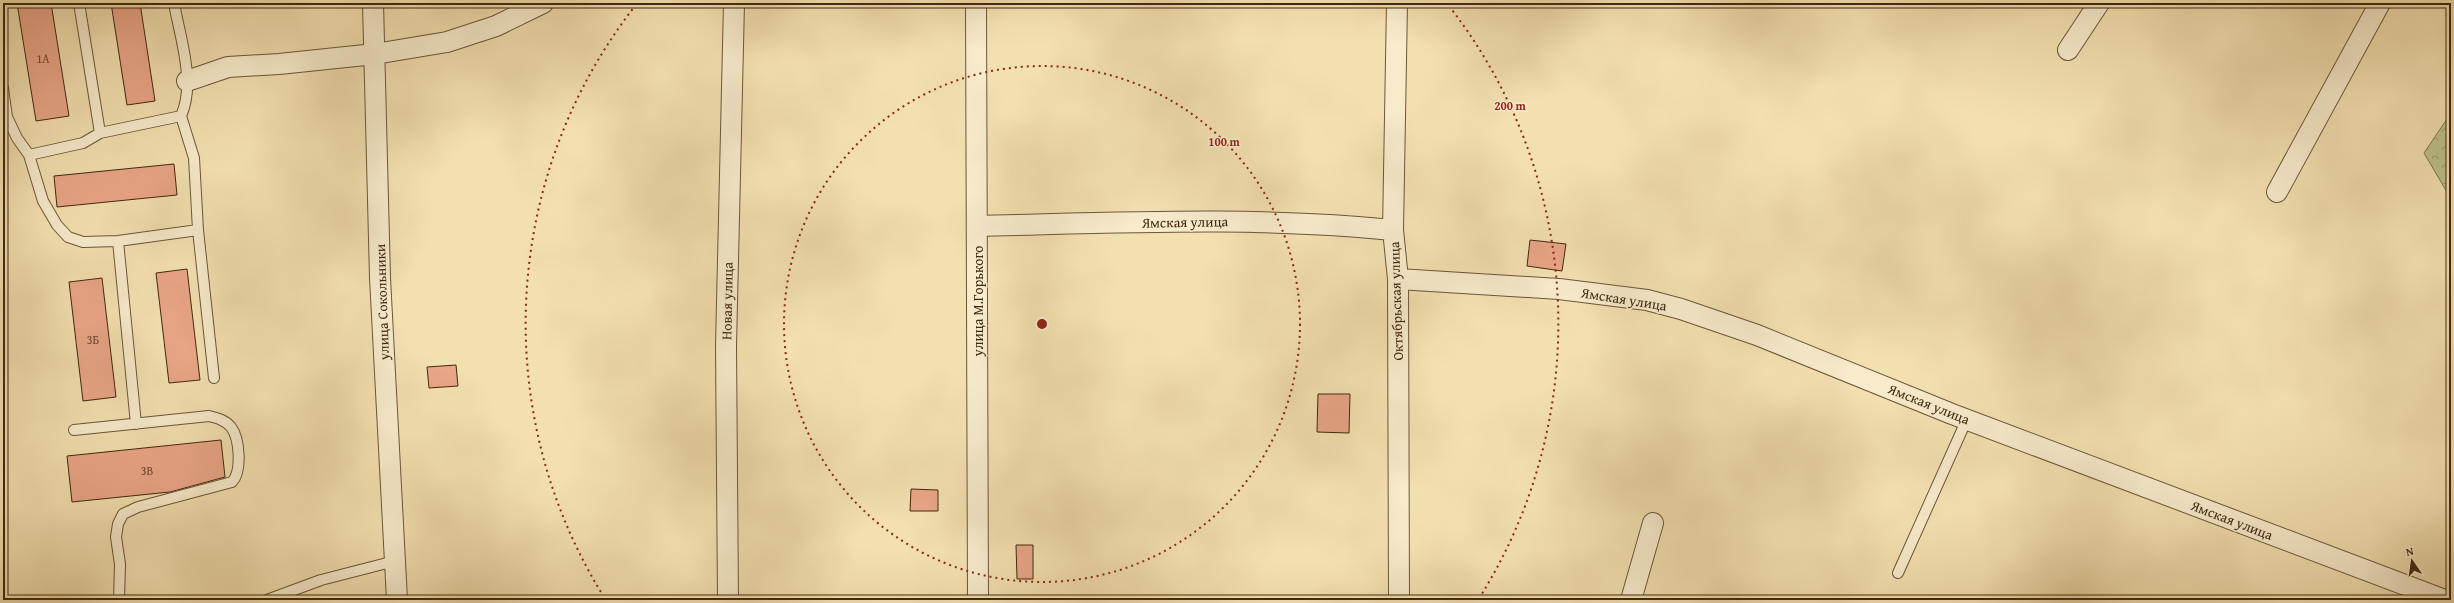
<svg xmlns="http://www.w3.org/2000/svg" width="2454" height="603" font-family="'Gentium Book Plus',serif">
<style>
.park{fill:url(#park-crowns);stroke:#7e744d}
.building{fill:#eaa688;stroke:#3f2811}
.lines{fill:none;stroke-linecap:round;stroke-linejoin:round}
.lane-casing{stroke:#6c5639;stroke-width:12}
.street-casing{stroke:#6c5639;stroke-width:22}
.lane{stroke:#f7ebcc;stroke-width:10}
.street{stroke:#f7ebcc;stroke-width:20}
.ring{fill:none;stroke:#8f2418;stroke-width:2;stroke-dasharray:2 4}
.labels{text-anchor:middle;stroke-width:3;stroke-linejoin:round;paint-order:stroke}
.number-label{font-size:12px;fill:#6a482f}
.street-label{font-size:14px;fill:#3f2811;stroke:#f7ebcc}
.centre{fill:#8f2418;stroke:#f7ebcc;stroke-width:2}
.ring-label{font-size:12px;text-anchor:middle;font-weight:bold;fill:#8f2418;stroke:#f7ebcc;stroke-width:3;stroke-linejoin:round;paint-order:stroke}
</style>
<defs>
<pattern id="park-crowns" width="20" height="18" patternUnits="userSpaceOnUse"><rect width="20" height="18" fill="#bec189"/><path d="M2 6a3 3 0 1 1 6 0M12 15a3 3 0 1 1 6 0" fill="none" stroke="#9c9d6f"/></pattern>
</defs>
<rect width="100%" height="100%" fill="#f3e0b0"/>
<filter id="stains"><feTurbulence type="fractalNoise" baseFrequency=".005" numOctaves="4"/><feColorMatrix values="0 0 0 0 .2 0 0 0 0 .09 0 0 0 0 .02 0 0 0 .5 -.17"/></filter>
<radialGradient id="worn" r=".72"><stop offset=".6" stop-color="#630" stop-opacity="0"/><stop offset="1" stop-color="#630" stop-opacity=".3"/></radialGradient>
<path class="park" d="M2451 113V199L2424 153Z"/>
<path class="building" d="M17 3H51L69 116 36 121Z
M111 3H140L155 101 127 105Z
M174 164 177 195 57 207 54 176Z
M1530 240 1566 244 1562 271 1527 266Z
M187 269 200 380 169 383 156 273Z
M102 278 116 397 83 401 69 282Z
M456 365 458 386 429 388 427 367Z
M1318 394H1350L1349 433 1317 432Z
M221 440 225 477 170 492 72 502 67 456Z
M911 489 938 490V511H910Z
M1016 545H1033V579H1017Z"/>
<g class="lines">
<g class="lane-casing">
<path id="lane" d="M79 3 100 133
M174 3C180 38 196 82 181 116L194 158 198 230 214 378
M3 88 7 117 17 138 29 155 43 201 57 225 68 237 83 242 118 241 198 230
M29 155 83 143 100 133 181 116
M118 241 136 424
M74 430 209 416C217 418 225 420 231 427 240 439 242 472 232 482L138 507 123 514 118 524 116 537 120 564 119 600
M1898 573 1967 419
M267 600 321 580 395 561"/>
</g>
<g class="street-casing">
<path id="street" d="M373 3 380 278 397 600
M976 3 978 600
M1397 3 1393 230 1398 279 1399 600
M2068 50 2099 3
M187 81 228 67 279 64 375 54 447 42 496 26 543 3
M2277 192 2380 3
M978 226C1116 223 1255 216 1393 230
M1398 279 1559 289 1647 300 1681 309 1757 335 1952 414 2445 600
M728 600 726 346 734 3
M1631 600 1653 523"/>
</g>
<use href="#lane" class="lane"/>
<use href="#street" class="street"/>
</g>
<g class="ring">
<circle cx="1042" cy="324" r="258"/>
<path d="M604 597A516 516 0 0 1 635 6M1449 6A516 516 0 0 1 1480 597"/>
</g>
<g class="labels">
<g class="number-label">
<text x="43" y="63">1А</text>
<text x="93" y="344">3Б</text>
<text x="147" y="475">3В</text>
</g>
<g class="street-label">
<text transform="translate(1185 222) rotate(-1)" y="5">Ямская улица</text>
<text transform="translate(1624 299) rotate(9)" y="5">Ямская улица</text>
<text transform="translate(727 301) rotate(-89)" y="5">Новая улица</text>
<text transform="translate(978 301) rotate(-90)" y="5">улица М.Горького</text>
<text transform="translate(1396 301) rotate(-92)" y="5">Октябрьская улица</text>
<text transform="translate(382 302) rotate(-92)" y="5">улица Сокольники</text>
<text transform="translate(1929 404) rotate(22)" y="5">Ямская улица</text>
<text transform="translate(2232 520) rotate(21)" y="5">Ямская улица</text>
</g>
</g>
<circle cx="1042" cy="324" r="6" class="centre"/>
<g class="ring-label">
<text x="1510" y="110">200 m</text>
<text x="1224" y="146">100 m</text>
</g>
<rect width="2454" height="603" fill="none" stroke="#f3e0b0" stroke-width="16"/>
<rect x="4" y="4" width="2446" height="595" fill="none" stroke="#3f2811" stroke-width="2"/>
<rect x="8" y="8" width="2438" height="587" fill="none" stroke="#3f2811"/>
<g transform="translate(2412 561) rotate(347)" stroke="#f7ebcc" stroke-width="3" paint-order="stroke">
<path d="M0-3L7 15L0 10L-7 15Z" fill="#3f2811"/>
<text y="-6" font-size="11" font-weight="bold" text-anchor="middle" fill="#3f2811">N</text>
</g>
<rect width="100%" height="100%" filter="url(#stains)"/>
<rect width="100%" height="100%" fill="url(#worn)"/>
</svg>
